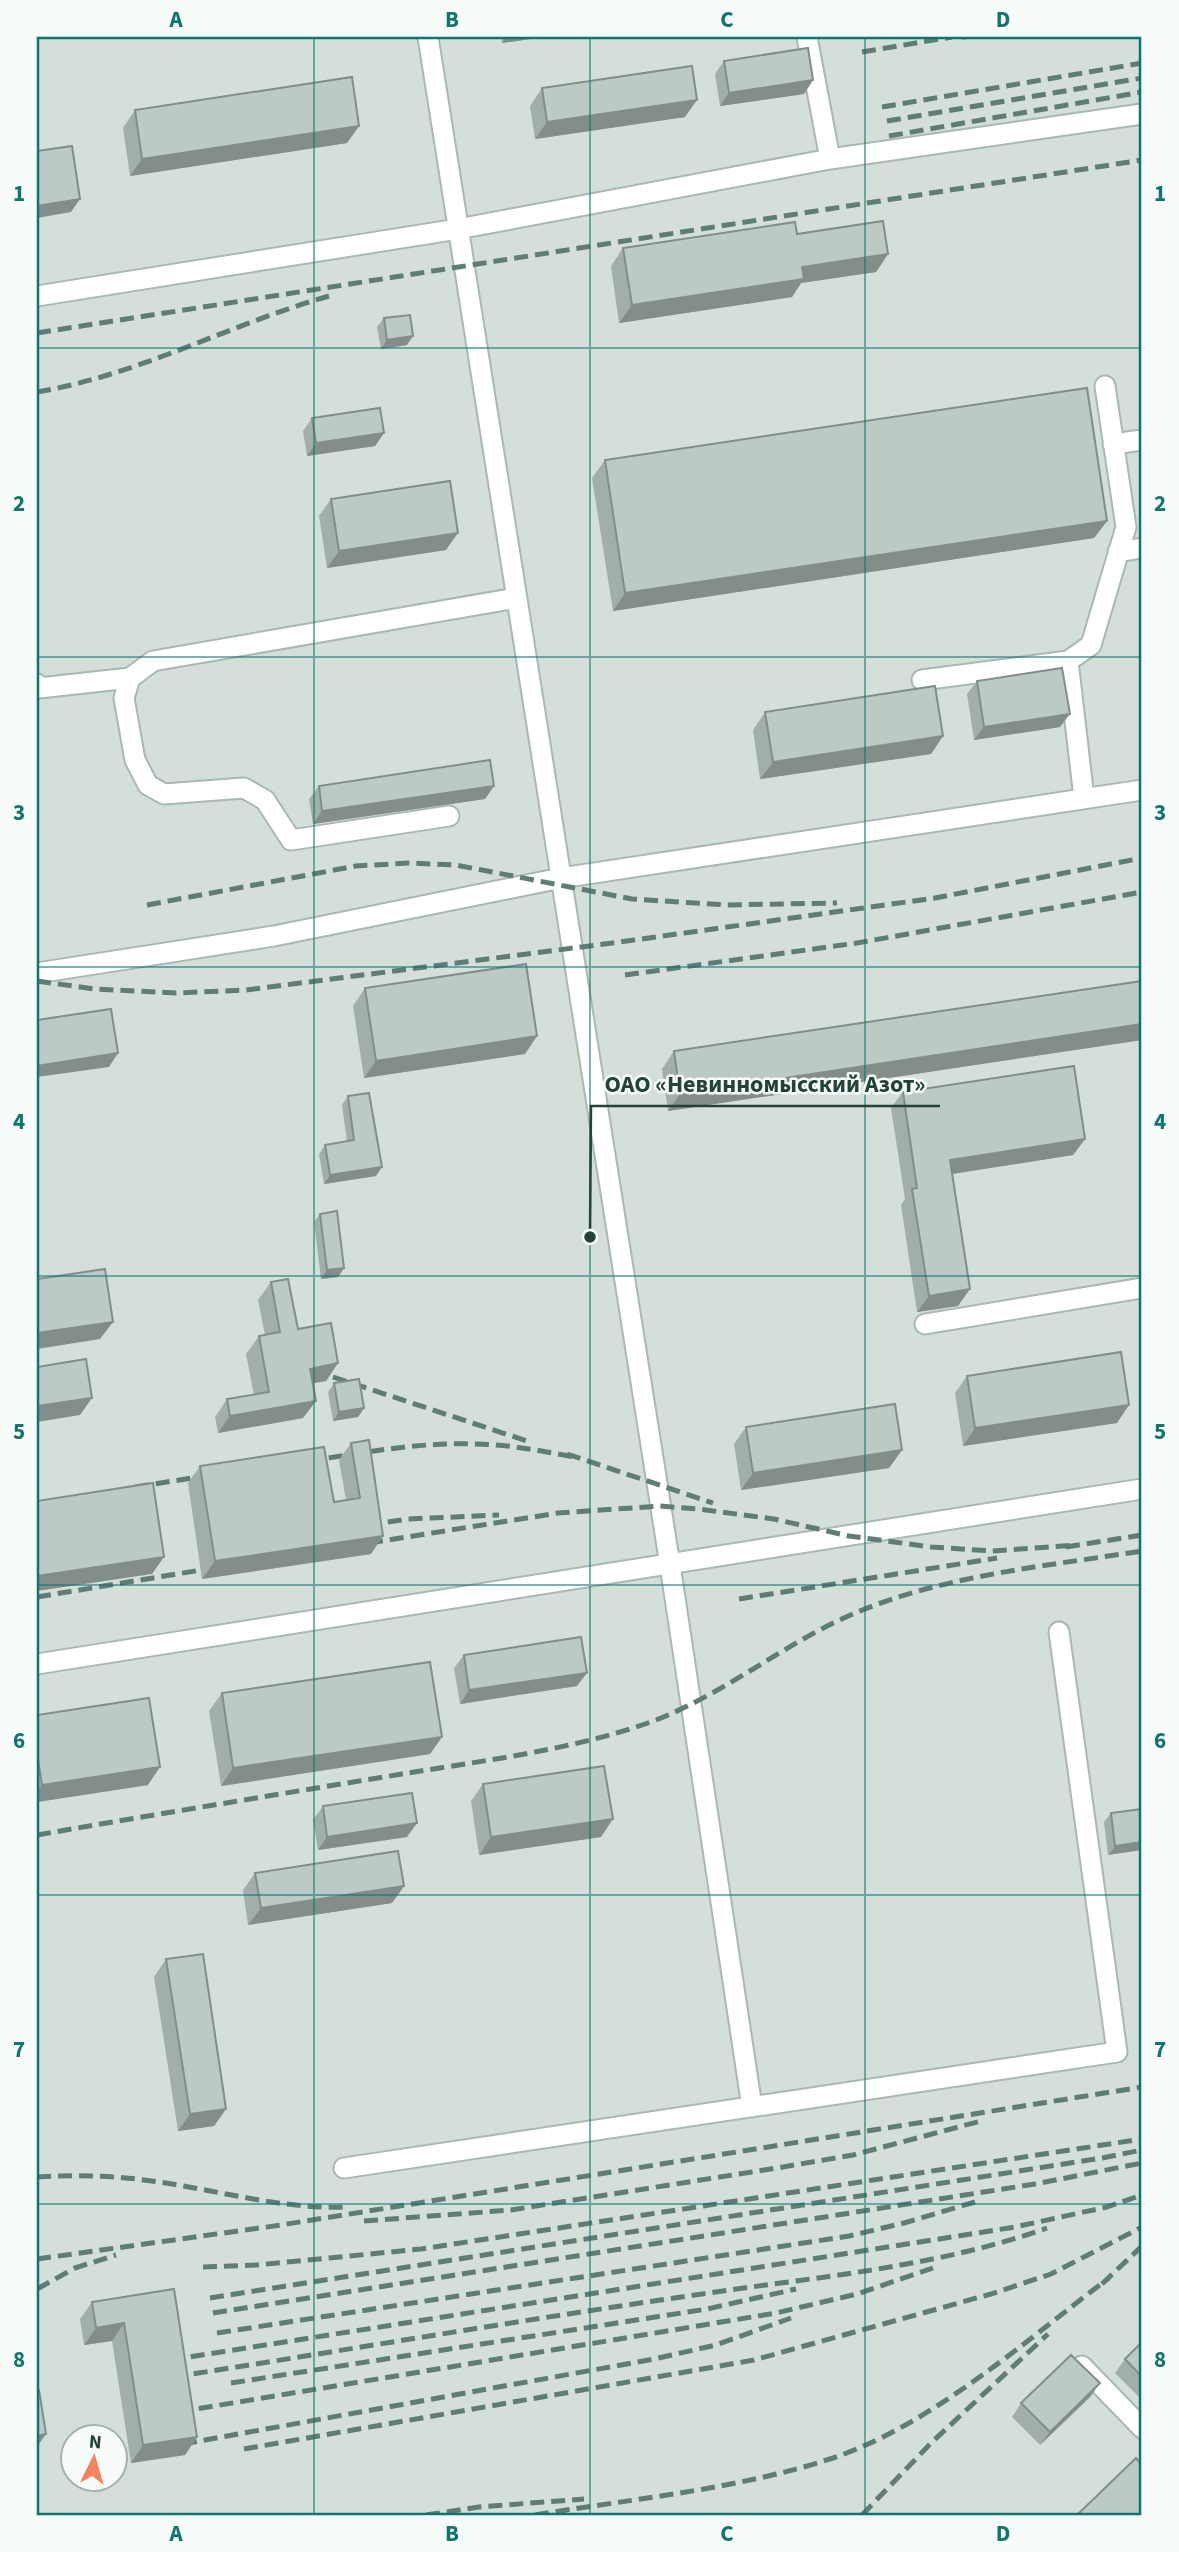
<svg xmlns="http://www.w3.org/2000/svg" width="1179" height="2552" font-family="'Source Sans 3',sans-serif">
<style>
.built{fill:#d4dfda;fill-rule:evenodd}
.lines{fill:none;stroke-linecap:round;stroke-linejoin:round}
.minor-casing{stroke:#a8b8b2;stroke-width:23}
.minor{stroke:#fff;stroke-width:19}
.rail{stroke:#5f7d75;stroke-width:5;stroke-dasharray:14 7;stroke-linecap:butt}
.wall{fill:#a1aea9}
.shaded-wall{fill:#838d89}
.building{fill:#bbcac4;stroke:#838d89;stroke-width:2}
.grid{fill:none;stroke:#0f766e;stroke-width:2;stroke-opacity:0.55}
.leader{fill:none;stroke:#24423a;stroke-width:2.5}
.callout-dot{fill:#24423a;stroke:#f7fbf9;stroke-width:2.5}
.callout-label{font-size:24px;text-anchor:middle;font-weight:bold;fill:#24423a;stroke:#f7fbf9;stroke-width:5;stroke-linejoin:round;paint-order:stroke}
.neatline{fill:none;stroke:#0f766e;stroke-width:2.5}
.grid-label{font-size:23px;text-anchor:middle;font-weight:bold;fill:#0f766e}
</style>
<rect width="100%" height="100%" fill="#e6efeb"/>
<path class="built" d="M37 37H1142V2515H37ZM74 2436H116V2478H74Z"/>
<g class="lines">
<g class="minor-casing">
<path id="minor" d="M428 37 670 1565 752 2107
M807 37 830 159
M37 296 458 229 830 159 1142 114
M1113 444 1142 440
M1118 552 1142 548
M1068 661 1084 798
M922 680 1068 661 1091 645 1126 527 1105 386
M37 684 39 688 130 678
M449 816 291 840 265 800 244 788 164 794 148 785 135 760 124 698 130 678 153 661 516 598
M37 973 274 936 561 878 1142 790
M925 1324 1142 1288
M37 1664 1142 1489
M344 2168 1117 2052 1059 1632
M1082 2366 1142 2428"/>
</g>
<use href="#minor" class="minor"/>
<path class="rail" d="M862 52 952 37
M882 107 1142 63
M887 121 1142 78
M889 136 1142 92
M37 333 1142 160
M37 392C139 375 230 324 329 296
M147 905 356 866 408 863 456 865 632 899 727 905 837 903
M625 975 857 943 1142 892
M37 981 95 989 176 993 246 990 620 942 935 898 1142 858
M333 1377 530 1442
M567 1454 713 1503
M308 1461C363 1453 418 1442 474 1444 508 1444 541 1451 575 1457
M135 1487 211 1475
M367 1525 408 1519 499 1515
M369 1543 558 1513 660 1506 698 1509 774 1519 849 1536 931 1547 992 1551 1076 1545
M1066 1547 1142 1535
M37 1597 201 1570
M739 1599 997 1558
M37 1835C158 1814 280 1794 402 1774 481 1761 570 1750 645 1724 720 1698 782 1644 855 1613 945 1575 1047 1566 1142 1551
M37 2177C73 2175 108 2175 144 2180 212 2188 279 2210 347 2207
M364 2221 511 2210 777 2168 853 2155 981 2121
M37 2259 281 2225 1142 2087
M203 2267 257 2265 421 2249 1142 2139
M1102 2284 1142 2246
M37 2289 75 2268 116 2255
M210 2298 1102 2158 1142 2150
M213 2313 1035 2184 1142 2163
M217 2333 849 2236 904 2223 975 2202
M170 2360 1015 2227 1107 2207 1142 2195
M173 2377C347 2350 521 2320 695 2295 814 2277 934 2268 1047 2228
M231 2383 707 2309 796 2289
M178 2412 776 2313 857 2294 933 2268
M183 2444 654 2359 716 2345 791 2318
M244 2449 754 2360 991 2294 1051 2274 1142 2227
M426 2515 479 2507 584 2499
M535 2515C631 2499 740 2489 833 2458 933 2424 1025 2341 1109 2278
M862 2515 932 2442 1048 2334"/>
</g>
<path class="wall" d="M501 37H544L502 43Z
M724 61 813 80 804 94 720 106 715 74Z
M542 88 685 117 535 139 530 106Z
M135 110 359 126 347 143 130 176 123 128Z
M623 248 888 254 876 272 801 283 792 297 619 323 611 266Z
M384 318 407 345 381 349 377 327Z
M312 418 384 433 375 446 307 456 303 431Z
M605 460 1107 521 1094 538 613 611 592 478Z
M331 499 446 550 327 568 319 516Z
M977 681 1060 727 974 740 967 694Z
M765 712 943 736 931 754 760 779 753 730Z
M319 786H494L485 799 313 824 309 799Z
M1142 981V1040L668 1111 662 1069 674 1051Z
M365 988 525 1054 364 1078 353 1006Z
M903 1092 1085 1139 1073 1155 952 1174 958 1306 917 1312 901 1205 905 1199 891 1108Z
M348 1096 376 1176 324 1184 319 1154 325 1145 347 1142 342 1105Z
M320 1214 344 1268 338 1277 321 1279 314 1222Z
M271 1282 298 1329 338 1363 326 1381 312 1383 303 1418 218 1433 215 1417 227 1399 254 1395 246 1354 259 1336 265 1335 258 1300Z
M967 1376 1117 1423 963 1446 955 1393Z
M334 1383 364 1408 358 1417 333 1421 328 1392Z
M746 1427 902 1450 889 1468 741 1490 734 1444Z
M351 1443 371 1554 202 1579 188 1483 200 1466 334 1502 346 1500 339 1460Z
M464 1655 577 1686 460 1704 454 1668Z
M222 1693 442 1737 430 1754 221 1786 209 1711Z
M37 1715 148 1785 37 1802Z
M483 1784 601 1837 479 1855 471 1801Z
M323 1806 407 1837 318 1850 313 1820Z
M1142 1809 1108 1855 1104 1822 1111 1813Z
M255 1873 404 1886 392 1903 248 1925 243 1890Z
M166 1959 226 2109 214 2126 178 2131 154 1977Z
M174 2289 197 2437 185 2455 131 2463 112 2341 84 2345 80 2319 92 2302Z
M1142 2342V2400L1115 2373 1125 2359Z
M1090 2397 1040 2445 1012 2417 1021 2403Z"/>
<path class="shaded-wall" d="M506 37H544L502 43Z
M896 37H910L895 39Z
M964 37H980L962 40Z
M813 80 804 94 720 106 729 93Z
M697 100 685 117 535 139 547 122Z
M359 126 347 143 130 176 142 159Z
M80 199 71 212 37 218V206Z
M888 254 876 272 801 283 792 297 619 323 632 305 802 267Z
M413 336 407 345 381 349 387 340Z
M384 433 375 446 307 456 316 443Z
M1107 521 1094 538 613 611 625 593Z
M458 533 446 550 327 568 339 551Z
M1070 714 1060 727 974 740 984 727Z
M943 736 931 754 760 779 773 762Z
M494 786 485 799 313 824 322 811Z
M1142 1024V1040L668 1111 680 1094Z
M537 1036 525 1054 364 1078 376 1061Z
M118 1053 109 1067 37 1077V1066Z
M1085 1139 1073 1155 939 1176 950 1160Z
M382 1167 376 1176 324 1184 330 1175Z
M344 1268 338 1277 321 1279 327 1270Z
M970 1289 958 1306 917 1312 929 1296Z
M113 1322 100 1339 37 1349V1333Z
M338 1363 326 1381 297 1386 310 1369Z
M92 1398 80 1415 37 1422V1406Z
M316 1401 303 1418 218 1433 230 1416Z
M1129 1405 1117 1423 963 1446 975 1428Z
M364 1408 358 1417 333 1421 339 1412Z
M902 1450 889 1468 741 1490 753 1473Z
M383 1536 371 1554 202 1579 215 1561Z
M164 1557 152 1574 37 1591V1576Z
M587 1673 577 1686 460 1704 469 1690Z
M442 1737 430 1754 221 1786 233 1768Z
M160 1767 148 1785 37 1802V1792L42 1785Z
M613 1819 601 1837 479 1855 491 1837Z
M417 1823 407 1837 318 1850 327 1837Z
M1142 1842V1850L1108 1855 1115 1846Z
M404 1886 392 1903 248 1925 261 1908Z
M226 2109 214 2126 178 2131 190 2114Z
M124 2323 112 2341 84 2345 96 2328Z
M1100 2383 1090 2397 1040 2445 1050 2432Z
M46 2434 37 2447V2436Z
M197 2437 185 2455 131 2463 143 2445Z"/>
<path class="building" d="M808 48 813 80 729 93 724 61Z
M692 66 697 100 547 122 542 88Z
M352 77 359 126 142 159 135 110Z
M72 146 80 199 37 206V151Z
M883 221 888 254 802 267 804 279 632 305 623 248 795 222 797 234Z
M410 315 413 336 387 340 384 318Z
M1087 388 1107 521 625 593 605 460Z
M380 408 384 433 316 443 312 418Z
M450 481 458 533 339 551 331 499Z
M1062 668 1070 714 984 727 977 681Z
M935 686 943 736 773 762 765 712Z
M490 760 494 786 322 811 319 786Z
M526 964 537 1036 376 1061 365 988Z
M1142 981V1024L680 1094 674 1051Z
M111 1009 118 1053 37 1066V1020Z
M1074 1066 1085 1139 950 1160 970 1289 929 1296 912 1189 917 1188 903 1092Z
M369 1093 382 1167 330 1175 325 1145 354 1140 348 1096Z
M337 1211 344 1268 327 1270 320 1214Z
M105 1269 113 1322 37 1333V1279Z
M288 1279 298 1329 331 1323 338 1363 310 1369 316 1401 230 1416 227 1399 269 1392 259 1336 280 1332 271 1282Z
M1121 1352 1129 1405 975 1428 967 1376Z
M86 1359 92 1398 37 1406V1367Z
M359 1379 364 1408 339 1412 334 1383Z
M895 1404 902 1450 753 1473 746 1427Z
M369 1440 383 1536 215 1561 200 1466 324 1447 334 1502 360 1498 351 1443Z
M153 1483 164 1557 37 1576V1501Z
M581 1637 587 1673 469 1690 464 1655Z
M430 1662 442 1737 233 1768 222 1693Z
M149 1698 160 1767 42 1785 37 1753V1715Z
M604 1766 613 1819 491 1837 483 1784Z
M412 1793 417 1823 327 1837 323 1806Z
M1142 1809V1842L1115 1846 1111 1813Z
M398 1851 404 1886 261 1908 255 1873Z
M203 1954 226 2109 190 2114 166 1959Z
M174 2289 197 2437 143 2445 124 2323 96 2328 92 2302Z
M1142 2342V2377L1125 2359Z
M1071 2355 1100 2383 1050 2432 1021 2403Z
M37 2390H39L46 2434 37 2436Z
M1136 2458 1142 2465V2515H1077Z"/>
<path class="grid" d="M314 37V2515M590 37V2515M865 37V2515M37 348H1142M37 657H1142M37 967H1142M37 1276H1142M37 1585H1142M37 1895H1142M37 2204H1142"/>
<path class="leader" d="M590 1237L591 1106H940"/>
<circle class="callout-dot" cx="590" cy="1237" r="7"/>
<g class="callout-label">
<text x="765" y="1092">ОАО «Невинномысский Азот»</text>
</g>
<rect width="1179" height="2552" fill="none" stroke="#f7fbf9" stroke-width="77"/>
<g transform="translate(94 2458) rotate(5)"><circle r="33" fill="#f7fbf9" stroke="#a3b1ad" stroke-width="2"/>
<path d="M0-5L12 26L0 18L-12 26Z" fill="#f4845f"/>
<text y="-10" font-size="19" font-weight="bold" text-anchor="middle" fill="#24423a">N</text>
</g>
<rect x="38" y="38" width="1102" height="2476" class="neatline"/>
<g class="grid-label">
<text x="176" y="27">A</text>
<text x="452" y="27">B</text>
<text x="727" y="27">C</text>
<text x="1003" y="27">D</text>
<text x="19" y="201">1</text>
<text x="1160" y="201">1</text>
<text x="19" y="511">2</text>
<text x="1160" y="511">2</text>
<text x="19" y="820">3</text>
<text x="1160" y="820">3</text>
<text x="19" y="1129">4</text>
<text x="1160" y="1129">4</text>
<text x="19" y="1439">5</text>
<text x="1160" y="1439">5</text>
<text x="19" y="1748">6</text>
<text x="1160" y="1748">6</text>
<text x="19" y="2057">7</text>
<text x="1160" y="2057">7</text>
<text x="19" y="2367">8</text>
<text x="1160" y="2367">8</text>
<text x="176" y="2541">A</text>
<text x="452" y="2541">B</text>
<text x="727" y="2541">C</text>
<text x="1003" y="2541">D</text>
</g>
</svg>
